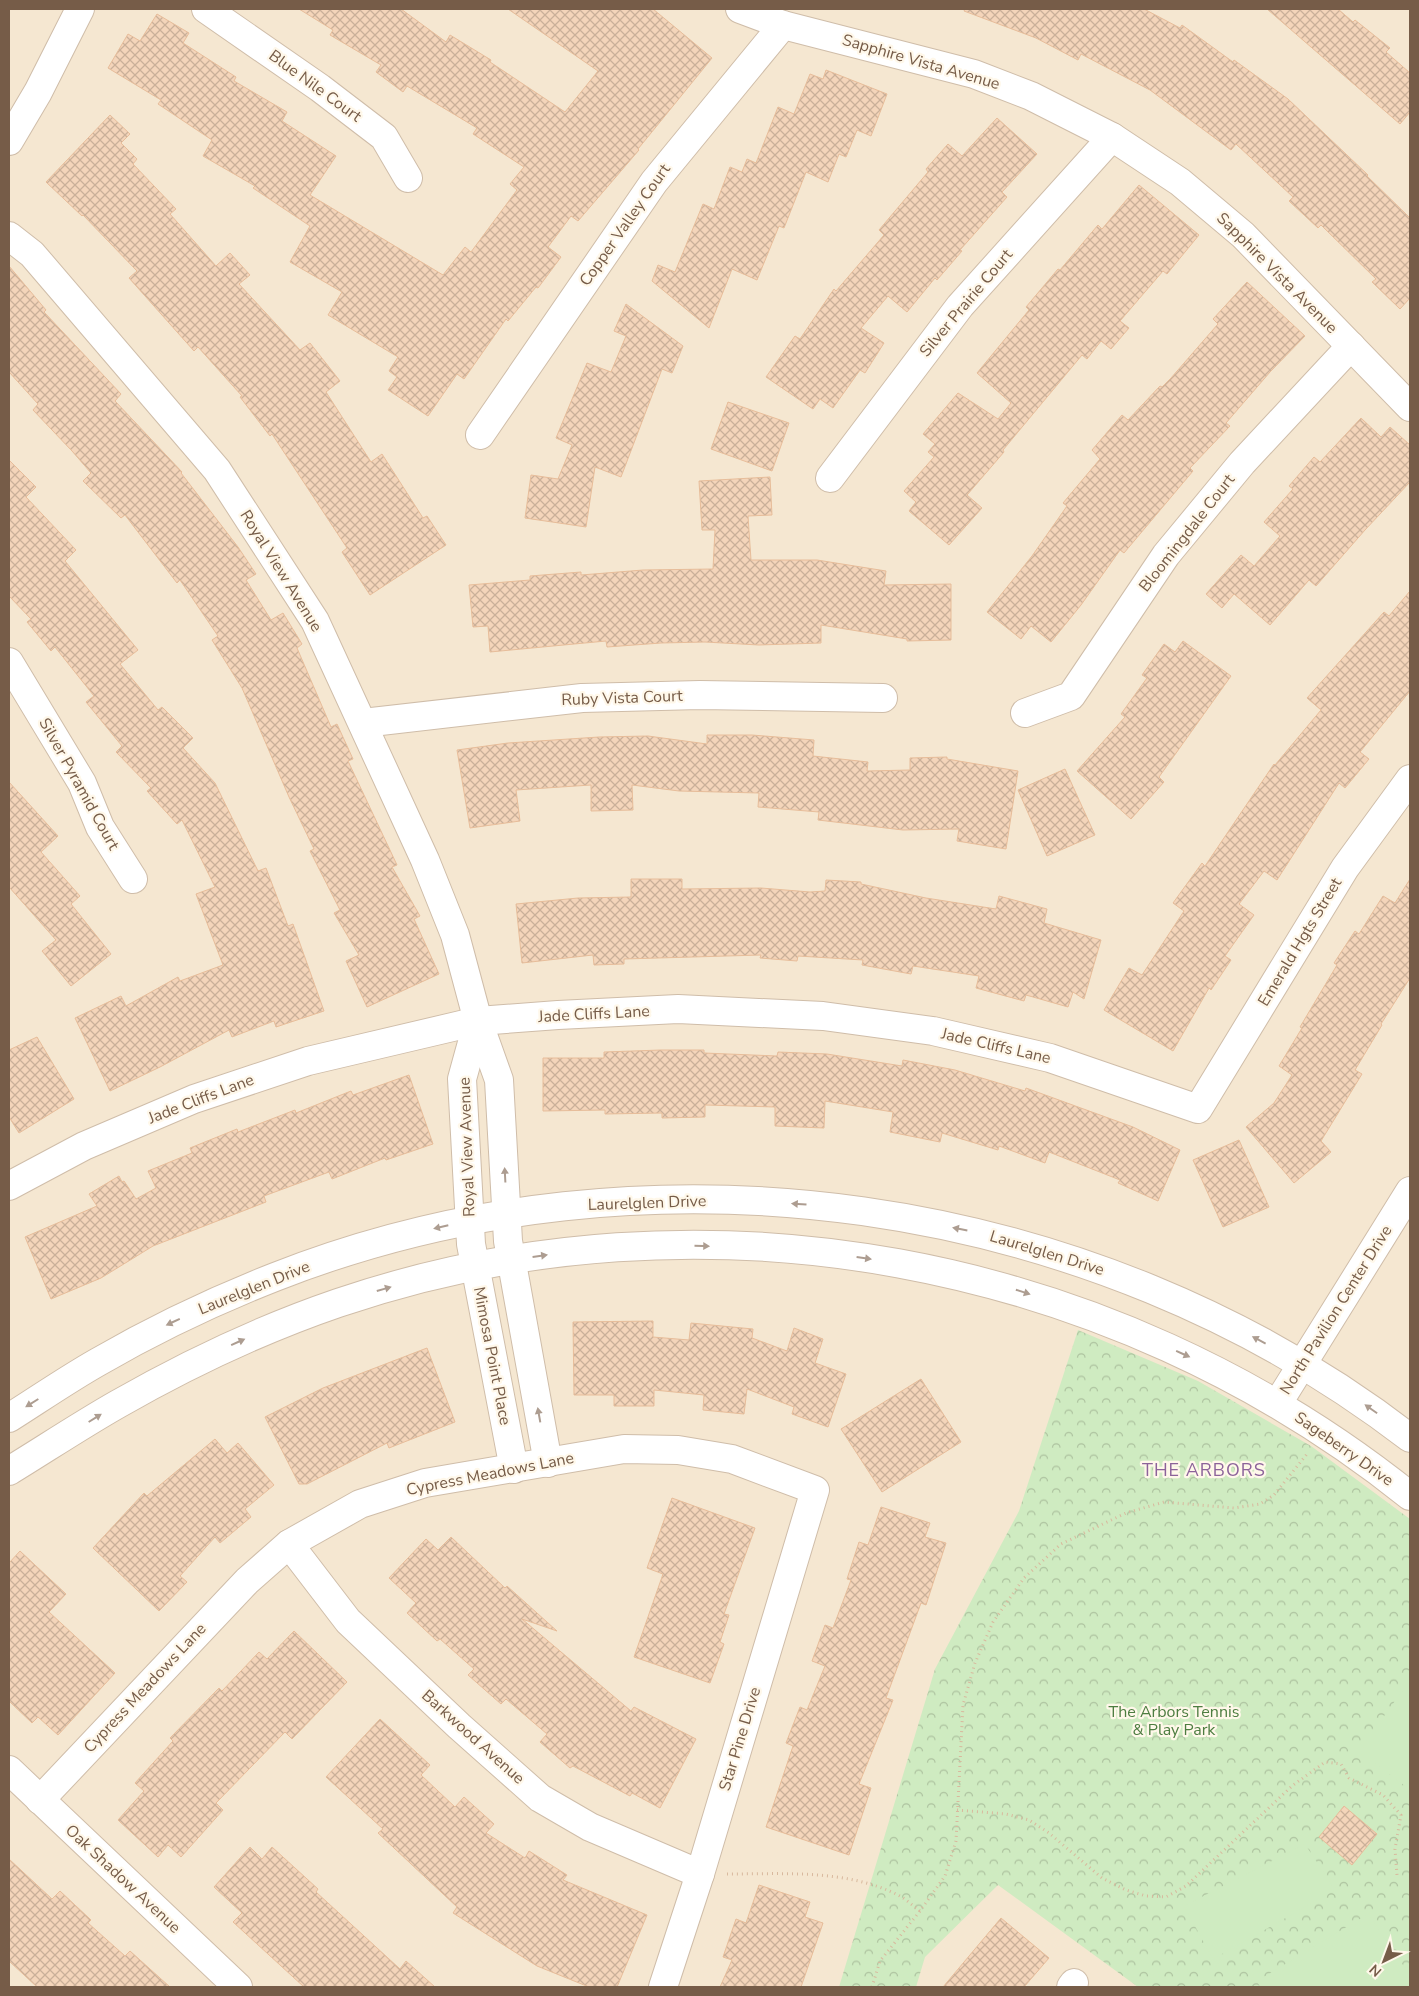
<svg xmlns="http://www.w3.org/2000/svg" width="1419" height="1996" font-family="'Nunito Sans',sans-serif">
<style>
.residential{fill:#f5e7d1}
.forest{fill:url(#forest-crowns)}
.pitch{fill:#cfebc1}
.building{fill:url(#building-cross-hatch);stroke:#e7bd9a}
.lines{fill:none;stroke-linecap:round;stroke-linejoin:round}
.minor-casing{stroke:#cfbda9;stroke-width:30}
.tertiary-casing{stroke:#cfbda9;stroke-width:30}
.path{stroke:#d8b89d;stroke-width:3;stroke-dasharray:1 4;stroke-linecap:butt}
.minor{stroke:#fff;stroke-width:28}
.tertiary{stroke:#fff;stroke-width:28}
.oneway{fill:#ad9d91}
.labels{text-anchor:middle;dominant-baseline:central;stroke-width:4.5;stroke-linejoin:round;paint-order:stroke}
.street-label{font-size:16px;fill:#765c48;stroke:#fff8ea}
.park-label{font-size:16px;fill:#4d7d40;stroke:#fff8ea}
.neighbourhood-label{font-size:18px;letter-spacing:1px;fill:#8c639a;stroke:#fff8ea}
</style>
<defs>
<pattern id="forest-crowns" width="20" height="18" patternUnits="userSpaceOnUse" patternTransform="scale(1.25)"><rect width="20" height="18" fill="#cfebc1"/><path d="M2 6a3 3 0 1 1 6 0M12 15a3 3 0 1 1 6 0" fill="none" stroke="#adc29f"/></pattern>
<pattern id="building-cross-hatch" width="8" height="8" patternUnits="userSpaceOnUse" patternTransform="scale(1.25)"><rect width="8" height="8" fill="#f4d5ba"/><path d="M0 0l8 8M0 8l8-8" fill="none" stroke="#cab099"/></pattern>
</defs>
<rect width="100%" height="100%" fill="#fdf5e3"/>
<rect class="residential" x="9" y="9" width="1401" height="1978"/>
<path class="forest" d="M 1078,1330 L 1198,1381 L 1311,1446 L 1410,1519 L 1410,1987 L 1138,1987 L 998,1885 L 925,1957 L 916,1987 L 839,1987 L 935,1669 L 1019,1511 Z"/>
<g class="pitch">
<path d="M 1410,1680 L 1410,1787 L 1409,1789 L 1359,1751 Z"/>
<path d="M 1305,1844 L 1335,1890 L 1213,1959 L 1184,1906 Z"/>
<path d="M 1368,1914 L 1405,1968 L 1410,1966 L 1410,1987 L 1260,1987 L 1257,1981 Z"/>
</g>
<g class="building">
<path d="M 299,9 L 401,9 L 446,42 L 450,35 L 491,60 L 490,62 L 565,112 L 598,71 L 508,9 L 653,9 L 712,58 L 638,149 L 639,150 L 578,221 L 571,216 L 548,247 L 561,257 L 538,288 L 536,287 L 508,321 L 506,319 L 464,379 L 457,374 L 428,416 L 388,390 L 397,377 L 389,371 L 398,357 L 328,315 L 342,292 L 290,262 L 310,226 L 253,188 L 255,186 L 203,156 L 212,140 L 158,104 L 161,100 L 108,68 L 128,34 L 140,41 L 157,14 L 189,33 L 183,43 L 236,77 L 234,81 L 287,112 L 282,121 L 336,156 L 310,195 L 443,275 L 465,247 L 471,252 L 517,190 L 510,184 L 524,167 L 473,134 L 477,128 L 407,86 L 403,92 L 376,72 L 381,65 L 330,35 L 333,30 Z"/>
<path d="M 965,9 L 1144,9 L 1180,28 L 1182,25 L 1233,62 L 1234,60 L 1288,99 L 1368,175 L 1367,176 L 1410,218 L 1410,298 L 1400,309 L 1372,282 L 1376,279 L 1321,225 L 1318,228 L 1289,201 L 1293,197 L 1236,144 L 1231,150 L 1150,90 L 1081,54 L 1078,60 L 1036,38 L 964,11 Z"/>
<path d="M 1267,9 L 1338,9 L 1353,22 L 1355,20 L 1390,48 L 1386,52 L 1410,73 L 1410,112 L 1400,124 Z"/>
<path d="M 826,70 L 887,94 L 871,136 L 857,130 L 846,157 L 839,154 L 828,182 L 806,172 L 784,228 L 779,226 L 757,280 L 732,269 L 709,328 L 652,281 L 658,265 L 675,272 L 703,204 L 714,209 L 730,167 L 742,172 L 747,159 L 756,163 L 778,107 L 794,114 L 810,74 L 823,79 Z"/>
<path d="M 110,115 L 130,134 L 121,143 L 137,159 L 133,164 L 176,209 L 170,214 L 216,266 L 230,253 L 250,275 L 239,284 L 300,350 L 310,343 L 340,381 L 326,392 L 371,462 L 382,454 L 423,518 L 427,516 L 446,545 L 370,595 L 342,552 L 347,548 L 272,434 L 270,436 L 240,397 L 242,396 L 198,347 L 194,351 L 129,278 L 137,271 L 83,215 L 82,216 L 46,182 Z"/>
<path d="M 997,118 L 1037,154 L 1002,192 L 1007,197 L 960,250 L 962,251 L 937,280 L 935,278 L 907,312 L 888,296 L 861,328 L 884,343 L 865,373 L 860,370 L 833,408 L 820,399 L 813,409 L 766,377 L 795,336 L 800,339 L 834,289 L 836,291 L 884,235 L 879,230 L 928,172 L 926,169 L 948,144 L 962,156 Z"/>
<path d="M 1139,185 L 1199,235 L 1167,274 L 1163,271 L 1120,321 L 1129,328 L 1111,349 L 1101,341 L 1087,359 L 1082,355 L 1003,450 L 1004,452 L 967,495 L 982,508 L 949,545 L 909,511 L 916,502 L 904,491 L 934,457 L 928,452 L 935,444 L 923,434 L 958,393 L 998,419 L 1011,403 L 977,373 L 1029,310 L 1026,307 L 1058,269 L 1060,270 L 1098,225 L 1102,229 Z"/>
<path d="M 9,266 L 46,310 L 44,312 L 121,394 L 115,401 L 182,472 L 181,473 L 238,547 L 256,574 L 246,580 L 271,620 L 283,613 L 302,644 L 297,648 L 331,727 L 337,724 L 353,759 L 348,761 L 397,865 L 392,867 L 420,916 L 414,919 L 439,974 L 367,1007 L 346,961 L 359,955 L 334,913 L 340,910 L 310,851 L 314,849 L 289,797 L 242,688 L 212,640 L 218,636 L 180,580 L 177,583 L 125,515 L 121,518 L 83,481 L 91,473 L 72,451 L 33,410 L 38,404 L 9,372 Z"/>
<path d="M 1247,282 L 1305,336 L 1270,372 L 1226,423 L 1230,426 L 1190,468 L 1193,471 L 1124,553 L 1120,550 L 1081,605 L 1051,642 L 1031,626 L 1021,639 L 987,612 L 1032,556 L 1067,506 L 1063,503 L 1100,459 L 1092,450 L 1122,415 L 1128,420 L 1160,386 L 1162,387 L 1171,378 L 1218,324 L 1213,319 Z"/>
<path d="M 626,304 L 683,346 L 672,373 L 662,369 L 621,477 L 595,467 L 586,527 L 525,518 L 531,475 L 558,479 L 572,445 L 556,438 L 587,363 L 611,372 L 626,336 L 614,331 Z"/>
<path d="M 728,402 L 789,423 L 772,471 L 711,449 Z"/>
<path d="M 1361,418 L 1381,437 L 1390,427 L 1410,445 L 1410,482 L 1365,530 L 1316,586 L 1309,580 L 1270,625 L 1234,594 L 1222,608 L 1206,594 L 1241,555 L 1254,566 L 1280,536 L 1264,522 L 1293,489 L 1289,486 L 1314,457 L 1320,462 Z"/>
<path d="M 9,460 L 36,487 L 26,497 L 76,550 L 65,561 L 138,650 L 120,664 L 158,710 L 162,707 L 193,738 L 183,748 L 215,783 L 258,871 L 266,868 L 288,926 L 293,924 L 324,1011 L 276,1027 L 274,1021 L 232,1037 L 229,1030 L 160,1067 L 110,1091 L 75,1018 L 121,996 L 126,1006 L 178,977 L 180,981 L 223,965 L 196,894 L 215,887 L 182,820 L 177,824 L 147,791 L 151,788 L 116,752 L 122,746 L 86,702 L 94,696 L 55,647 L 51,651 L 27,622 L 31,619 L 9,596 Z"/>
<path d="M 770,477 L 772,515 L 748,516 L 751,560 L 817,560 L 886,571 L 884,585 L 951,584 L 951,640 L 907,641 L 907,639 L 821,625 L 821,643 L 759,645 L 705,642 L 661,643 L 607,647 L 606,641 L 490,652 L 488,626 L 473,627 L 469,585 L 530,580 L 530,576 L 581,572 L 581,575 L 643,570 L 713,569 L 715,530 L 702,530 L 699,481 Z"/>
<path d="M 1410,591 L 1410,691 L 1360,752 L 1369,759 L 1345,788 L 1339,783 L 1277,880 L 1264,871 L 1239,904 L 1254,915 L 1225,956 L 1231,960 L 1211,990 L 1209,988 L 1173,1051 L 1104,1010 L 1129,968 L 1142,975 L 1184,911 L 1173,903 L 1202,863 L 1205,866 L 1274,764 L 1275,765 L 1321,710 L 1307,698 L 1384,612 L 1389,616 Z"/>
<path d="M 1183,641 L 1231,676 L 1159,777 L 1164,782 L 1131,819 L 1077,771 L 1125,717 L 1121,714 L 1147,678 L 1142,675 L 1164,644 L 1175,652 Z"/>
<path d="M 707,735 L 752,735 L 814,740 L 813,756 L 868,762 L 867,771 L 910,770 L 910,758 L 947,757 L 947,759 L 1018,771 L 1006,849 L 957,841 L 959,829 L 903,830 L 818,820 L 819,812 L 758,807 L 759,793 L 679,791 L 632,785 L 633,810 L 591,811 L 591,785 L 516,790 L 520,821 L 470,828 L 457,750 L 508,743 L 599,737 L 648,736 L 707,744 Z"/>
<path d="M 1065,769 L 1095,835 L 1047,856 L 1018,790 Z"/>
<path d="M 9,782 L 58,836 L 41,852 L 80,896 L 71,904 L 111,954 L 71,986 L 42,951 L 56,940 L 9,887 Z"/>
<path d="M 631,879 L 682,879 L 682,889 L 761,888 L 810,892 L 825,891 L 826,880 L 861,882 L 861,884 L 926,898 L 996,909 L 999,896 L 1047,909 L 1044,923 L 1101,940 L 1084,999 L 1073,992 L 1068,1007 L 1026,995 L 1024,1001 L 976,988 L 979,976 L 913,966 L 911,974 L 862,965 L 863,960 L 798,956 L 797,961 L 760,958 L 761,955 L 624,959 L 624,964 L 594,965 L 593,955 L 522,963 L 516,904 L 578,898 L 631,897 Z"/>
<path d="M 1410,879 L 1410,978 L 1381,1024 L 1382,1025 L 1355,1070 L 1362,1074 L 1321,1141 L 1331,1152 L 1294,1183 L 1246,1127 L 1274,1103 L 1292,1075 L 1279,1066 L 1302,1028 L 1300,1027 L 1337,965 L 1334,963 L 1355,931 L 1359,934 L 1383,896 L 1395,903 Z"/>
<path d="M 37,1037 L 74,1099 L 19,1133 L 9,1117 L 9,1050 Z"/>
<path d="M 661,1050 L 704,1050 L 704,1053 L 777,1056 L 778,1052 L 827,1054 L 902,1066 L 903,1060 L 955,1070 L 1025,1091 L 1026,1088 L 1133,1127 L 1180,1150 L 1158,1201 L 1118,1183 L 1120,1180 L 1049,1152 L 1045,1163 L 999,1146 L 998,1150 L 942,1133 L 940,1142 L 890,1132 L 893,1112 L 825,1101 L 824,1128 L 775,1126 L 775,1107 L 705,1105 L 705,1117 L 662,1118 L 662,1113 L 605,1114 L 605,1110 L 543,1111 L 543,1058 L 604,1058 L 604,1052 Z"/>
<path d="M 409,1075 L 433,1144 L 386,1160 L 385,1158 L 332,1179 L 329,1172 L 264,1196 L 266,1202 L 153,1246 L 101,1278 L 51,1299 L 25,1237 L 97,1206 L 89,1194 L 119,1176 L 122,1182 L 124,1181 L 136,1199 L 156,1188 L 148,1171 L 192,1153 L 190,1148 L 237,1129 L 238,1132 L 295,1110 L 296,1113 L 351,1091 L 353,1095 Z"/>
<path d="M 1239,1140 L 1269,1207 L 1223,1227 L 1193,1160 Z"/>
<path d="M 653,1321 L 653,1337 L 689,1340 L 691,1323 L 753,1329 L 752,1338 L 787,1351 L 794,1328 L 823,1339 L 815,1363 L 846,1374 L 828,1427 L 792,1414 L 794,1407 L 747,1389 L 744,1414 L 703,1410 L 704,1395 L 654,1390 L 654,1406 L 614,1406 L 614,1395 L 574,1395 L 573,1322 Z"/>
<path d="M 427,1348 L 455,1422 L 389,1448 L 387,1443 L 307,1484 L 299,1484 L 265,1417 L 323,1388 Z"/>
<path d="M 921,1379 L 961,1442 L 882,1492 L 841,1429 Z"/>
<path d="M 215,1439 L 227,1453 L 238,1443 L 274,1485 L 245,1509 L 251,1517 L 220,1543 L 215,1537 L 180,1576 L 187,1582 L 159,1611 L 93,1548 L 144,1493 L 147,1496 Z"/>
<path d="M 672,1498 L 755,1528 L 724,1614 L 729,1615 L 720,1642 L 724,1644 L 710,1683 L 634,1657 L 663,1574 L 647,1568 Z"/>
<path d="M 881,1507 L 930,1523 L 925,1537 L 946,1543 L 926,1605 L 921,1603 L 886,1698 L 893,1700 L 859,1784 L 871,1788 L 849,1855 L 766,1827 L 793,1746 L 786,1743 L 800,1707 L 807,1710 L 825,1666 L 812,1661 L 825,1625 L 833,1628 L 851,1580 L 847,1579 L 859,1542 L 868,1545 Z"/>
<path d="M 451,1537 L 505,1588 L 507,1586 L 557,1631 L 522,1619 L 631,1711 L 634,1707 L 696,1739 L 660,1808 L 632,1793 L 630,1796 L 573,1766 L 570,1768 L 540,1742 L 547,1734 L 506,1699 L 501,1704 L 468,1675 L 474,1669 L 440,1639 L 437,1641 L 407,1613 L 416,1603 L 389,1578 L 426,1539 L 438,1550 Z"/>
<path d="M 20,1551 L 66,1594 L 49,1612 L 115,1673 L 58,1735 L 38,1717 L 32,1723 L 9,1701 L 9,1563 Z"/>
<path d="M 294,1631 L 347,1682 L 292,1739 L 285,1732 L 216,1803 L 223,1810 L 181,1857 L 168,1845 L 158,1857 L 118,1820 L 144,1791 L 135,1783 L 173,1741 L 170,1738 L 219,1688 L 222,1691 L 259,1652 L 267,1659 Z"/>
<path d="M 380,1719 L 430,1765 L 421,1775 L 455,1807 L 464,1797 L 494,1824 L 486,1833 L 525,1858 L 529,1851 L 567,1875 L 563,1880 L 647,1915 L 617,1987 L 589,1987 L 537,1966 L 453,1913 L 457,1907 L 378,1833 L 383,1829 L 326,1777 Z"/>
<path d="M 1344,1806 L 1377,1834 L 1352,1865 L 1319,1837 Z"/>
<path d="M 250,1847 L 262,1859 L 272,1847 L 318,1889 L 316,1892 L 400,1969 L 406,1961 L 435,1987 L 304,1987 L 233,1922 L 242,1913 L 214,1887 Z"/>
<path d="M 9,1859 L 52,1899 L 60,1891 L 91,1920 L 88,1923 L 125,1956 L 130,1951 L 170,1987 L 37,1987 L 9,1961 Z"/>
<path d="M 759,1885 L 810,1902 L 805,1917 L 823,1923 L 801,1987 L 720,1987 L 732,1960 L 723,1957 L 736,1919 L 746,1923 Z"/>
<path d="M 1001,1918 L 1049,1958 L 1024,1987 L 943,1987 Z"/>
</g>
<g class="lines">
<defs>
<g id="minor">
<path d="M 206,9 L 320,88 L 384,137 L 408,178"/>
<path d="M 740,9 L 783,25 L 974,74 L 1031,96 L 1112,137 L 1180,182 L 1243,235 L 1410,407"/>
<path d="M 9,141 L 38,92 L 80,9"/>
<path d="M 9,236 L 32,254 L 217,470 L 315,621 L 425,860 L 455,935 L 478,1021 L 499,1080 L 508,1241 L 548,1463"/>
<path d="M 480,435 L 654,182 L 783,25"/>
<path d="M 830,478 L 960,306 L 1112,137"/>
<path d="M 9,662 L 82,783 L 100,827 L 133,879"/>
<path d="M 1025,713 L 1071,696 L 1166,555 L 1242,463 L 1351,346"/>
<path d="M 363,723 L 582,698 L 700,695 L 883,698"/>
<path d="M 478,1021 L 462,1079 L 471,1244 L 514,1469"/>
<path d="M 9,1186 L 84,1146 L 194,1099 L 308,1061 L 478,1021 L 558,1015 L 678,1009 L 823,1016 L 933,1031 L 1050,1058 L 1198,1109 L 1345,868 L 1410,779"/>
<path d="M 289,1544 L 348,1621 L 459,1726 L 540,1798 L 590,1827 L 700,1874"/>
<path d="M 9,1770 L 238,1987"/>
<path d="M 40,1800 L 247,1581 L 289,1544 L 360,1504 L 425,1483 L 624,1449 L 678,1450 L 732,1459 L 815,1490 L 700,1874 L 663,1987"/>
<path d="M 1071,1987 L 1074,1983"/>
</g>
<g id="tertiary">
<path d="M 1278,1403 L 1410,1191"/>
<path d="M 9,1418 C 39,1399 68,1379 98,1362 C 155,1329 214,1301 275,1277 C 646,1131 1094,1194 1410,1438"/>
<path d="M 9,1471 C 45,1449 81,1425 118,1404 C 188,1364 262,1329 338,1303 C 702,1179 1112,1257 1410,1496"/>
</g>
</defs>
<use href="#minor" class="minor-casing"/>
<use href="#tertiary" class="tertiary-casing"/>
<g class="path">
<path d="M 957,1810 L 1006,1814 L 1029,1820 L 1049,1833 L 1102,1878 L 1126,1890 L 1146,1896 L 1166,1897 L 1186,1886 L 1292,1786 L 1325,1762 L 1341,1764 L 1349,1778 L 1383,1795 L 1401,1815 L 1395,1849 L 1397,1875"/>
<path d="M 727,1874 C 784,1874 846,1869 898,1895 C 906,1899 913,1906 920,1911"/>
<path d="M 872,1987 L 880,1961 L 920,1911 L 945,1876 L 956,1841 L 963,1705 L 975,1663 L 993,1622 L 1024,1578 L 1061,1544 L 1126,1513 L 1164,1502 L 1234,1508 L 1260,1504 L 1274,1495 L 1307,1454"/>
</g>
<use href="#minor" class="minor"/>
<use href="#tertiary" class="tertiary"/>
</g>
<defs><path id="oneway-solid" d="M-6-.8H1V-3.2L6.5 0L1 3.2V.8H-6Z" transform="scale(1.25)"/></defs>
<g class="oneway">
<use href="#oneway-solid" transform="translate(505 1175) rotate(-93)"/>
<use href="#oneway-solid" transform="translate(799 1204) rotate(-176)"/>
<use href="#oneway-solid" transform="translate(441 1227) rotate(167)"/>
<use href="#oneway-solid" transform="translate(960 1229) rotate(-169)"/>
<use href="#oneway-solid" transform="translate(702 1246) rotate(1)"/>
<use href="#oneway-solid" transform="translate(540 1256) rotate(-8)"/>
<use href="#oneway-solid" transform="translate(864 1258) rotate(8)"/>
<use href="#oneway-solid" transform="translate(384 1289) rotate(-16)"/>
<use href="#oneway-solid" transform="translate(1023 1292) rotate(18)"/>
<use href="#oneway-solid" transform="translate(173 1322) rotate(155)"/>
<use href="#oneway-solid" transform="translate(1259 1340) rotate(-152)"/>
<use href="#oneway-solid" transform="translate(238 1342) rotate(-24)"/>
<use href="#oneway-solid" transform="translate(1183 1354) rotate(24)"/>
<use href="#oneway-solid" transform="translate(32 1403) rotate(148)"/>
<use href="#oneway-solid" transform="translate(1371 1409) rotate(-145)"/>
<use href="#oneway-solid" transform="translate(539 1415) rotate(-100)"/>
<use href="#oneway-solid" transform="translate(95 1418) rotate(-32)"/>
</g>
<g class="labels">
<g class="street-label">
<text transform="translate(921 62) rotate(16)">Sapphire Vista Avenue</text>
<text transform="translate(315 86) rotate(36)">Blue Nile Court</text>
<text transform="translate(625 225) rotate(-55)">Copper Valley Court</text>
<text transform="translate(1277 273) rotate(45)">Sapphire Vista Avenue</text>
<text transform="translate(966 303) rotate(-50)">Silver Prairie Court</text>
<text transform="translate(1187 533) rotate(-52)">Bloomingdale Court</text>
<text transform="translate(281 571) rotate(58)">Royal View Avenue</text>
<text transform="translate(622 698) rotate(-2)">Ruby Vista Court</text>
<text transform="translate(79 784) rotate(61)">Silver Pyramid Court</text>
<text transform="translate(1300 942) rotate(-59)">Emerald Hgts Street</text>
<text transform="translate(594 1014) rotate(-3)">Jade Cliffs Lane</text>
<text transform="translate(996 1046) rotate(13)">Jade Cliffs Lane</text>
<text transform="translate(201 1099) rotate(-21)">Jade Cliffs Lane</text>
<text transform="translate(467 1147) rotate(-92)">Royal View Avenue</text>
<text transform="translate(647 1203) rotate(-2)">Laurelglen Drive</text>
<text transform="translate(1047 1253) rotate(17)">Laurelglen Drive</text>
<text transform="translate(254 1288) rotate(-22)">Laurelglen Drive</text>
<text transform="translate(1336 1310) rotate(-58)">North Pavilion Center Drive</text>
<text transform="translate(492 1356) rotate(79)">Mimosa Point Place</text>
<text transform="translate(1344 1449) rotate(35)">Sageberry Drive</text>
<text transform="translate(490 1474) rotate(-11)">Cypress Meadows Lane</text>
<text transform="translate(145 1688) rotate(-47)">Cypress Meadows Lane</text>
<text transform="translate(473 1737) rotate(42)">Barkwood Avenue</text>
<text transform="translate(740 1739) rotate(-73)">Star Pine Drive</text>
<text transform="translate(123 1879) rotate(43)">Oak Shadow Avenue</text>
</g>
<g class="park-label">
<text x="1174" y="1712">The Arbors Tennis<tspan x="1174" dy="18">&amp; Play Park</tspan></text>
</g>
<g class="neighbourhood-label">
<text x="1204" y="1470">THE ARBORS</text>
</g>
</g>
<rect width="1419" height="1996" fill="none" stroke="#765c48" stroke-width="20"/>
<g transform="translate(1384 1961) rotate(222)" stroke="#fff8ea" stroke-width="4" paint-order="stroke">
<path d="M0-4L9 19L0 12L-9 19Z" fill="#765c48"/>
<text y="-8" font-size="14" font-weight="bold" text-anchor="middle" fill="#765c48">N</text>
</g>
</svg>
